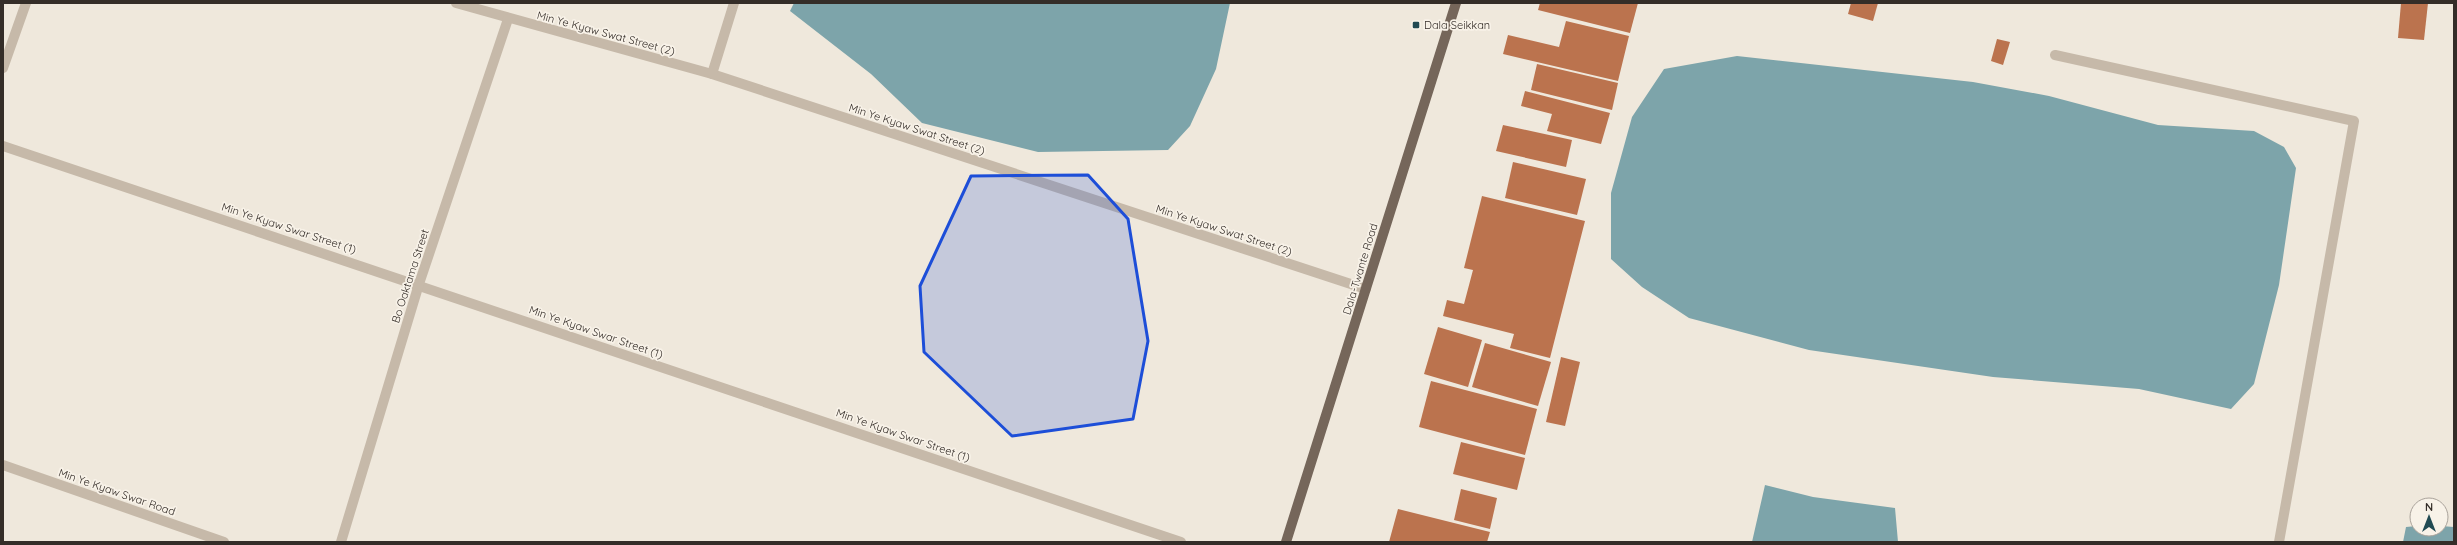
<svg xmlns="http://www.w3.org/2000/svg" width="2457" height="545" font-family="Quicksand,sans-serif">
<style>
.water{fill:#7da4aa}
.building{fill:#bb734e}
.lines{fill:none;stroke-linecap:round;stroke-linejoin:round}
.minor{stroke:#c6b9a9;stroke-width:10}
.major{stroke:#75665a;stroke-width:10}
.marked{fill:#1d4ed8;fill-opacity:0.2;stroke:#1d4ed8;stroke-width:3;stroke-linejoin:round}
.poi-dot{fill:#214a52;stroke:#f8f2e8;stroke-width:1.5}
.labels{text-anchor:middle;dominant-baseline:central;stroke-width:3.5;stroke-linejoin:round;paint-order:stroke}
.poi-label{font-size:11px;fill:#342d28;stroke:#f8f2e8;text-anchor:start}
.street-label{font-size:11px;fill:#342d28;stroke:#f8f2e8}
</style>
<rect width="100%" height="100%" fill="#efe8dc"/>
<g class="water">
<path d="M 794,3 L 1230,3 L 1216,69 L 1190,126 L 1168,150 L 1038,152 L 922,123 L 871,74 L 790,11 Z"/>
<path d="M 1737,56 L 1973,82 L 2049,96 L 2158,125 L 2254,131 L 2284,147 L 2296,168 L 2279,285 L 2254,384 L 2231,409 L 2139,389 L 1993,377 L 1809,350 L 1689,318 L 1642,287 L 1611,259 L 1611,193 L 1632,117 L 1664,69 Z"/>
<path d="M 1765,485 L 1813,497 L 1895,508 L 1898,542 L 1752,542 Z"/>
<path d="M 2417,526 L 2417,529 L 2441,529 L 2441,526 L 2454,527 L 2454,542 L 2403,542 L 2406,527 Z"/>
</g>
<g class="building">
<path d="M 1540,3 L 1638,3 L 1630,33 L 1538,10 Z"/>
<path d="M 1851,3 L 1878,3 L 1873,21 L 1848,14 Z"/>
<path d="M 2401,3 L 2428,3 L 2424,40 L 2398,38 Z"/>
<path d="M 1566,21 L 1629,36 L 1618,81 L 1503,54 L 1508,35 L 1559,47 Z"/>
<path d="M 1997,39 L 2010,42 L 2003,65 L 1991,61 Z"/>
<path d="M 1537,64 L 1618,83 L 1612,110 L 1531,90 Z"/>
<path d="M 1525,91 L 1610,113 L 1601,144 L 1547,131 L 1552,114 L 1521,106 Z"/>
<path d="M 1503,125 L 1572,140 L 1566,167 L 1496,151 Z"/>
<path d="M 1513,162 L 1586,179 L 1577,215 L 1505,198 Z"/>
<path d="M 1482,196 L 1585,221 L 1550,358 L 1510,348 L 1514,334 L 1443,316 L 1447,300 L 1464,304 L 1473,270 L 1464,268 Z"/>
<path d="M 1438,327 L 1482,340 L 1468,387 L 1424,374 Z"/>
<path d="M 1485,343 L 1551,362 L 1538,406 L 1472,387 Z"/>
<path d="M 1561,357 L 1580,362 L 1565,426 L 1546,422 Z"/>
<path d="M 1431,381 L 1537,409 L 1525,455 L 1419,427 Z"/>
<path d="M 1461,442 L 1525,458 L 1517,490 L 1453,474 Z"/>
<path d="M 1461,489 L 1497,498 L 1490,529 L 1454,520 Z"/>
<path d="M 1398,509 L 1490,532 L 1487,542 L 1389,542 Z"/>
</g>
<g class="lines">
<g class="minor">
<path d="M 456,3 L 712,74 L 1366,289"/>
<path d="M 2055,55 L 2354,121 L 2279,542"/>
<path d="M 3,68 L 26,3"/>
<path d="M 712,74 L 734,3"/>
<path d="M 3,146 L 1181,542"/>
<path d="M 3,465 L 224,542"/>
<path d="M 341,542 L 419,284 L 508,19"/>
</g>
<path class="major" d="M 1286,542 L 1456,3"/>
</g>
<path class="marked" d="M 1088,175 L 1128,219 L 1148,341 L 1133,419 L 1012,436 L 924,352 L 920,286 L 971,176 Z"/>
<rect class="poi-dot" x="1412" y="21" width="8" height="8" rx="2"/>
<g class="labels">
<g class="poi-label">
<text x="1424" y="25">Dala Seikkan</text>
</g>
<g class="street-label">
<text transform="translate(606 33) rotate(15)">Min Ye Kyaw Swat Street (2)</text>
<text transform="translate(917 129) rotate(18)">Min Ye Kyaw Swat Street (2)</text>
<text transform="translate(289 228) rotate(18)">Min Ye Kyaw Swar Street (1)</text>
<text transform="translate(1224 230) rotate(18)">Min Ye Kyaw Swat Street (2)</text>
<text transform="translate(1360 269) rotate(-73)">Dala-Twante Road</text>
<text transform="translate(410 276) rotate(-72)">Bo Oaktama Street</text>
<text transform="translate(596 332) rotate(19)">Min Ye Kyaw Swar Street (1)</text>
<text transform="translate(903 435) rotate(19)">Min Ye Kyaw Swar Street (1)</text>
<text transform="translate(117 492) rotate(19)">Min Ye Kyaw Swar Road</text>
</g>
</g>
<rect width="2457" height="545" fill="none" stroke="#342d28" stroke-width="8"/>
<g transform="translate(2429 517)"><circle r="19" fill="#f8f2e8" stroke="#aaa39b"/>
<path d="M0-3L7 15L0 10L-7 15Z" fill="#214a52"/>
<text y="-6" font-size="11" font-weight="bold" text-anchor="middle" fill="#342d28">N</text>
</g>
</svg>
